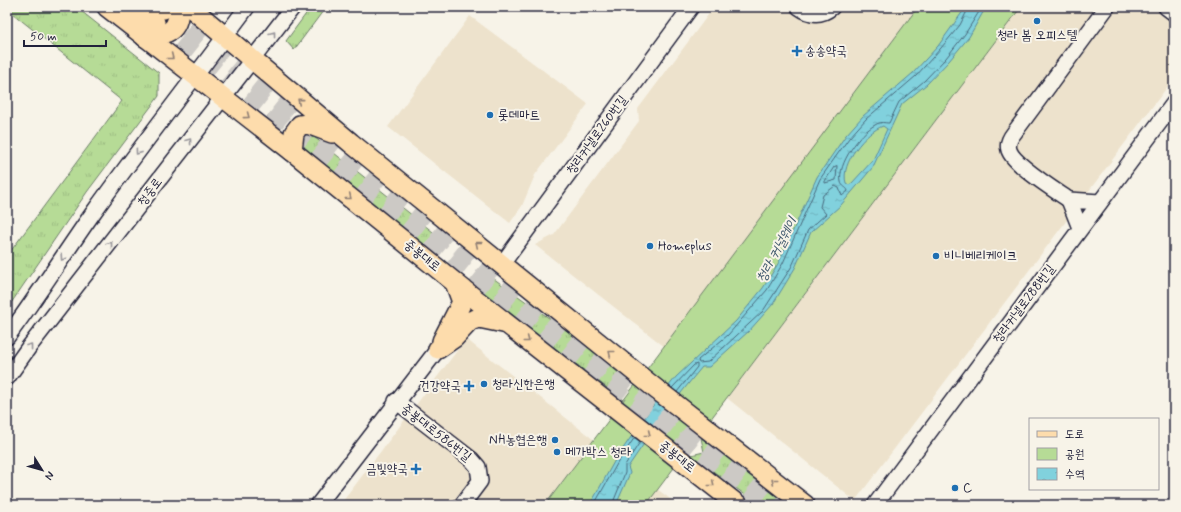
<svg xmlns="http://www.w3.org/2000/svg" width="1181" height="512" font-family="Mynerve,'Poor Story',sans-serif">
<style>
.built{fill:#ede2cc}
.grass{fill:url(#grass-tufts);stroke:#6c7e68}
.park{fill:#b6db96;stroke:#6c7e68}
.water{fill:url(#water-ripples);stroke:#5b8b9c;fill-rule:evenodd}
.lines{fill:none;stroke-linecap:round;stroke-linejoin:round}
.shore{stroke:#48687c;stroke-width:1}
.major-tunnel{stroke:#ccc9c5;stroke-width:19;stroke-dasharray:19 10;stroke-linecap:butt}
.minor-casing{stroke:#22223b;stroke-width:18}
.major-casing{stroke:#22223b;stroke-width:22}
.minor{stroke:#f7f3e8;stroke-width:15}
.major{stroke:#fddcac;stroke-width:19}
.oneway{stroke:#97959a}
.oneway2{stroke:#907f74}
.poi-dot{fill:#1f6fb2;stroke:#f7f3e8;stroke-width:1.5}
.labels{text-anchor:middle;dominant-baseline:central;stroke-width:4;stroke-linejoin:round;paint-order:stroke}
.poi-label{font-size:13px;fill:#22223b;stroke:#f7f3e8;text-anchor:start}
.street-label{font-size:13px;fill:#22223b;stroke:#f7f3e8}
.water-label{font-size:14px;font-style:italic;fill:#3e576c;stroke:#f7f3e8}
</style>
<defs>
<pattern id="grass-tufts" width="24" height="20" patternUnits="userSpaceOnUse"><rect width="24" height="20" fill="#b6db96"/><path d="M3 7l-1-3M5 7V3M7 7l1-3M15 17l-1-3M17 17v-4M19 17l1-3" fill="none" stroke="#9cbc82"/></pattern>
<pattern id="water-ripples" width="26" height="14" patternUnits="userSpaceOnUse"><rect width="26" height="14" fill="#81d1dd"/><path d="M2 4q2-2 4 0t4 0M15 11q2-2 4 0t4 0" fill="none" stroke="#6fb3bf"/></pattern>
</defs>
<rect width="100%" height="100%" fill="#f7f3e8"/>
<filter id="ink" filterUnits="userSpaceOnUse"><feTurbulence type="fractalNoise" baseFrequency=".025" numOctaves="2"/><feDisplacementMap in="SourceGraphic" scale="8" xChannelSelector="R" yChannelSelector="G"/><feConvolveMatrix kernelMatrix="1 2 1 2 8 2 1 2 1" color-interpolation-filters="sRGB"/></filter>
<g filter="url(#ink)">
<g class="built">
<path d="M 714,7 L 918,7 L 665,347 L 535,245 L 554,235 L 639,121 L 638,109 Z"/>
<path d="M 1021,7 L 1174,7 L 1174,78 L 855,501 L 727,398 Z"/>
<path d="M 470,16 L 588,104 L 535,175 L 522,206 L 510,223 L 388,127 Z"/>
<path d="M 466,339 L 594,440 L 545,505 L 340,505 Z"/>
<path d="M 657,489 L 678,505 L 646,505 Z"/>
</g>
<g class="grass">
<path d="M 7,7 L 76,7 L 159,73 L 159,96 L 87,192 L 7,309 L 7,256 L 122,101 L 7,9 Z"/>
<path d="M 311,7 L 326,7 L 294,50 L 286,41 Z"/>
<path d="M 314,137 L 443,240 L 433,253 L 304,149 L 305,139 Z"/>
<path d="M 483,271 L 577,338 L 632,384 L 626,384 L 620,391 L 623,400 L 472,285 Z"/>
<path d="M 701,438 L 792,505 L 759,505 L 691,455 L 704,452 Z"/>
</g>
<path class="park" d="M 918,7 L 1021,7 L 646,505 L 545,505 Z"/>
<path class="water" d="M 966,7 L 986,7 L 969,37 L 949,61 L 927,84 L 902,104 L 873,167 L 841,205 L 811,232 L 795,268 L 773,304 L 749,331 L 709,367 L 702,367 C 675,399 652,432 628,467 L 630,473 L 616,505 L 590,505 L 615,460 L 652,407 L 676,377 L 736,321 L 763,288 L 779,262 L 817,177 L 846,135 L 863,116 L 913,73 L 938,46 ZM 883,126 L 887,129 L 873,160 L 852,183 L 849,185 L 846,183 C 840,163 866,132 883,126 Z"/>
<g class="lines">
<g class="shore">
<path d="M 969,7 L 960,25 L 941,48 L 916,76 L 866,119 L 849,138 L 820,179 L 783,263 L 767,290 L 728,335 L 698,360 L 699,363 L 708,362 L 763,311 L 792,266 L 808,230 L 826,214 L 820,207 L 823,195 L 835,186 L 839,188 L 842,196 L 848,191 C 847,187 842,187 841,182 C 837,164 860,133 875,125 C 881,121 884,123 889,123 L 899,102 L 924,81 L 946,58 L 965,34 L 982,7"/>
<path d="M 837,166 L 836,180 L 825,183 L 825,181 L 834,167 Z"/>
<path d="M 672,388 L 694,365 L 697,364 L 697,367 L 677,392"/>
<path d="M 594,505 L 618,462 L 635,437"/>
<path d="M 612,505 L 625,473 L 625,465 L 640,442"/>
</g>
<g class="major-tunnel">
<path d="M 165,10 L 782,505"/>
<path d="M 156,23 L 759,505"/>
</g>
<defs>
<g id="minor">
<path d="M 799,7 C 810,15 821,16 832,7"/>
<path d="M 1166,7 L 1174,13"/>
<path d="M 1069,200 C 1056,191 1013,164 1009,150 C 1007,144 1010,138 1014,133 L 1107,7"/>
<path d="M 1080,228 L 1069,200 L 1100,202"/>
<path d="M 502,264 L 691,7"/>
<path d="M 7,337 C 37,297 64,254 93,213 C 143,143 196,76 247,7"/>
<path d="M 7,378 L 29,347 L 293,7"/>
<path d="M 396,401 L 471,459 L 478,467 L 480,481 L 462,505"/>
<path d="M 318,505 L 438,349"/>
<path d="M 875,505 L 1174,103"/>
</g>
<g id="major">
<path d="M 107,7 L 292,151 L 474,298 L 738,505"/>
<path d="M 136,7 L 155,22"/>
<path d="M 161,7 L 164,9"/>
<path d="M 190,7 L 351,143 L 656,389 L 805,505"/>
<path d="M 145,37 C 167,35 179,32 179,7"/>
<path d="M 292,151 L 294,133 L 300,125 L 308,124 L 332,133"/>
<path d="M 442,341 L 462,302 L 455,283"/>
<path d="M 438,349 L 454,338 L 470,321 L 479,318 L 503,323"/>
</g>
</defs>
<use href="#minor" class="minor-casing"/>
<use href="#major" class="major-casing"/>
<use href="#minor" class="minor"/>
<use href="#major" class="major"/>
</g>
<defs><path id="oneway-chevron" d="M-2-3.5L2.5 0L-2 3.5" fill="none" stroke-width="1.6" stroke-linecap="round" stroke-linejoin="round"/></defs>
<g class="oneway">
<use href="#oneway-chevron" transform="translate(273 34) rotate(-52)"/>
<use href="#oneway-chevron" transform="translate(189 141) rotate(-53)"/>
<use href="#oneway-chevron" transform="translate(138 152) rotate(126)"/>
<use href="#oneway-chevron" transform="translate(110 244) rotate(-52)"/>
<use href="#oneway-chevron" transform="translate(63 258) rotate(124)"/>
<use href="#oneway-chevron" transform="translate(30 346) rotate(-53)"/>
</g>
<g class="oneway2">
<use href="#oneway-chevron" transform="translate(171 57) rotate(38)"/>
<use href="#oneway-chevron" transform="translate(300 101) rotate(-140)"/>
<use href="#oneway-chevron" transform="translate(247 116) rotate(37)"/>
<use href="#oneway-chevron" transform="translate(349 197) rotate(39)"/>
<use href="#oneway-chevron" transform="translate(478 244) rotate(-141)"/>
<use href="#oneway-chevron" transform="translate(527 340) rotate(38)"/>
<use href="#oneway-chevron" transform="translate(611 353) rotate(-141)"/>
<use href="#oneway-chevron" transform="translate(648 434) rotate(38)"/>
<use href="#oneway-chevron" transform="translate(774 481) rotate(-142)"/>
<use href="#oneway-chevron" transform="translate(712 484) rotate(39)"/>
</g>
</g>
<g class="poi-dot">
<circle cx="1037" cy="21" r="4"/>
<path d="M795 45h4v4h4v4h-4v4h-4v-4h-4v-4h4z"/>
<circle cx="490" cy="115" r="4"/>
<circle cx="650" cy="246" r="4"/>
<circle cx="936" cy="256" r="4"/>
<circle cx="484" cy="384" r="4"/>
<path d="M467 380h4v4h4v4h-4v4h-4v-4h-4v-4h4z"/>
<circle cx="555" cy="440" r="4"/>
<circle cx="557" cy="452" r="4"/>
<path d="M414 463h4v4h4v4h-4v4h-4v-4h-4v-4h4z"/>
<circle cx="955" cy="488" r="4"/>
</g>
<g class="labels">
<g class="poi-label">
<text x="1037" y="35" text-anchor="middle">청라 봄 오피스텔</text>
<text x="805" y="51">송송약국</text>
<text x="498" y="115">롯데마트</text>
<text x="658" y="246">Homeplus</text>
<text x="944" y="256">비니베리케이크</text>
<text x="492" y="384">청라신한은행</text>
<text x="461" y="386" text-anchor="end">건강약국</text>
<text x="547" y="440" text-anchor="end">NH농협은행</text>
<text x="565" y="452">메가박스 청라</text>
<text x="408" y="469" text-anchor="end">금빛약국</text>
<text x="963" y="488">C</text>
</g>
<g class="street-label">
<text transform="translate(597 135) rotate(-54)">청라커낼로260번길</text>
<text transform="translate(150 192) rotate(-53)">청중로</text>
<text transform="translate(422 256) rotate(39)">중봉대로</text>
<text transform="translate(1024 304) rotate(-53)">청라커낼로288번길</text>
<text transform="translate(436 433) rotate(38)">중봉대로586번길</text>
<text transform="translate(677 457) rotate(38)">중봉대로</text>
</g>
<g class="water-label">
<text transform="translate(777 250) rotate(-62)">청라 커널웨이</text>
</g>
</g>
<rect width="1181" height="512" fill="none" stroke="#f7f3e8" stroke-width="24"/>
<rect x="12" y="12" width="1157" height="488" fill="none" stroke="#22223b" stroke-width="1.5" filter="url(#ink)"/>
<rect x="1029" y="418" width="130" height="72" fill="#f7f3e8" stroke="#a29fa3"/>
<rect x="1037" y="431" width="20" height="6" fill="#fddcac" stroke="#a29fa3"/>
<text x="1065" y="438" font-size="12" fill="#22223b">도로</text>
<rect x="1037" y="448" width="20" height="12" fill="#b6db96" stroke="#a29fa3"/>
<text x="1065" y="458" font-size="12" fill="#22223b">공원</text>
<rect x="1037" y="468" width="20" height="12" fill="url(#water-ripples)" stroke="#a29fa3"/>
<text x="1065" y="478" font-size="12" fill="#22223b">수역</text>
<g transform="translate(42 470) rotate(127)" stroke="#f7f3e8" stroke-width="3" paint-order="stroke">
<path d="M0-3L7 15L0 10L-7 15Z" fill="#22223b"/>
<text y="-6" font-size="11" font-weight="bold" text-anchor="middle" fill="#22223b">N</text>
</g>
<path d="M24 40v6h82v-6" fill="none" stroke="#22223b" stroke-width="2"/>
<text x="30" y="40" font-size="12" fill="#22223b" stroke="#f7f3e8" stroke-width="3" paint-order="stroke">50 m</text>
</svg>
